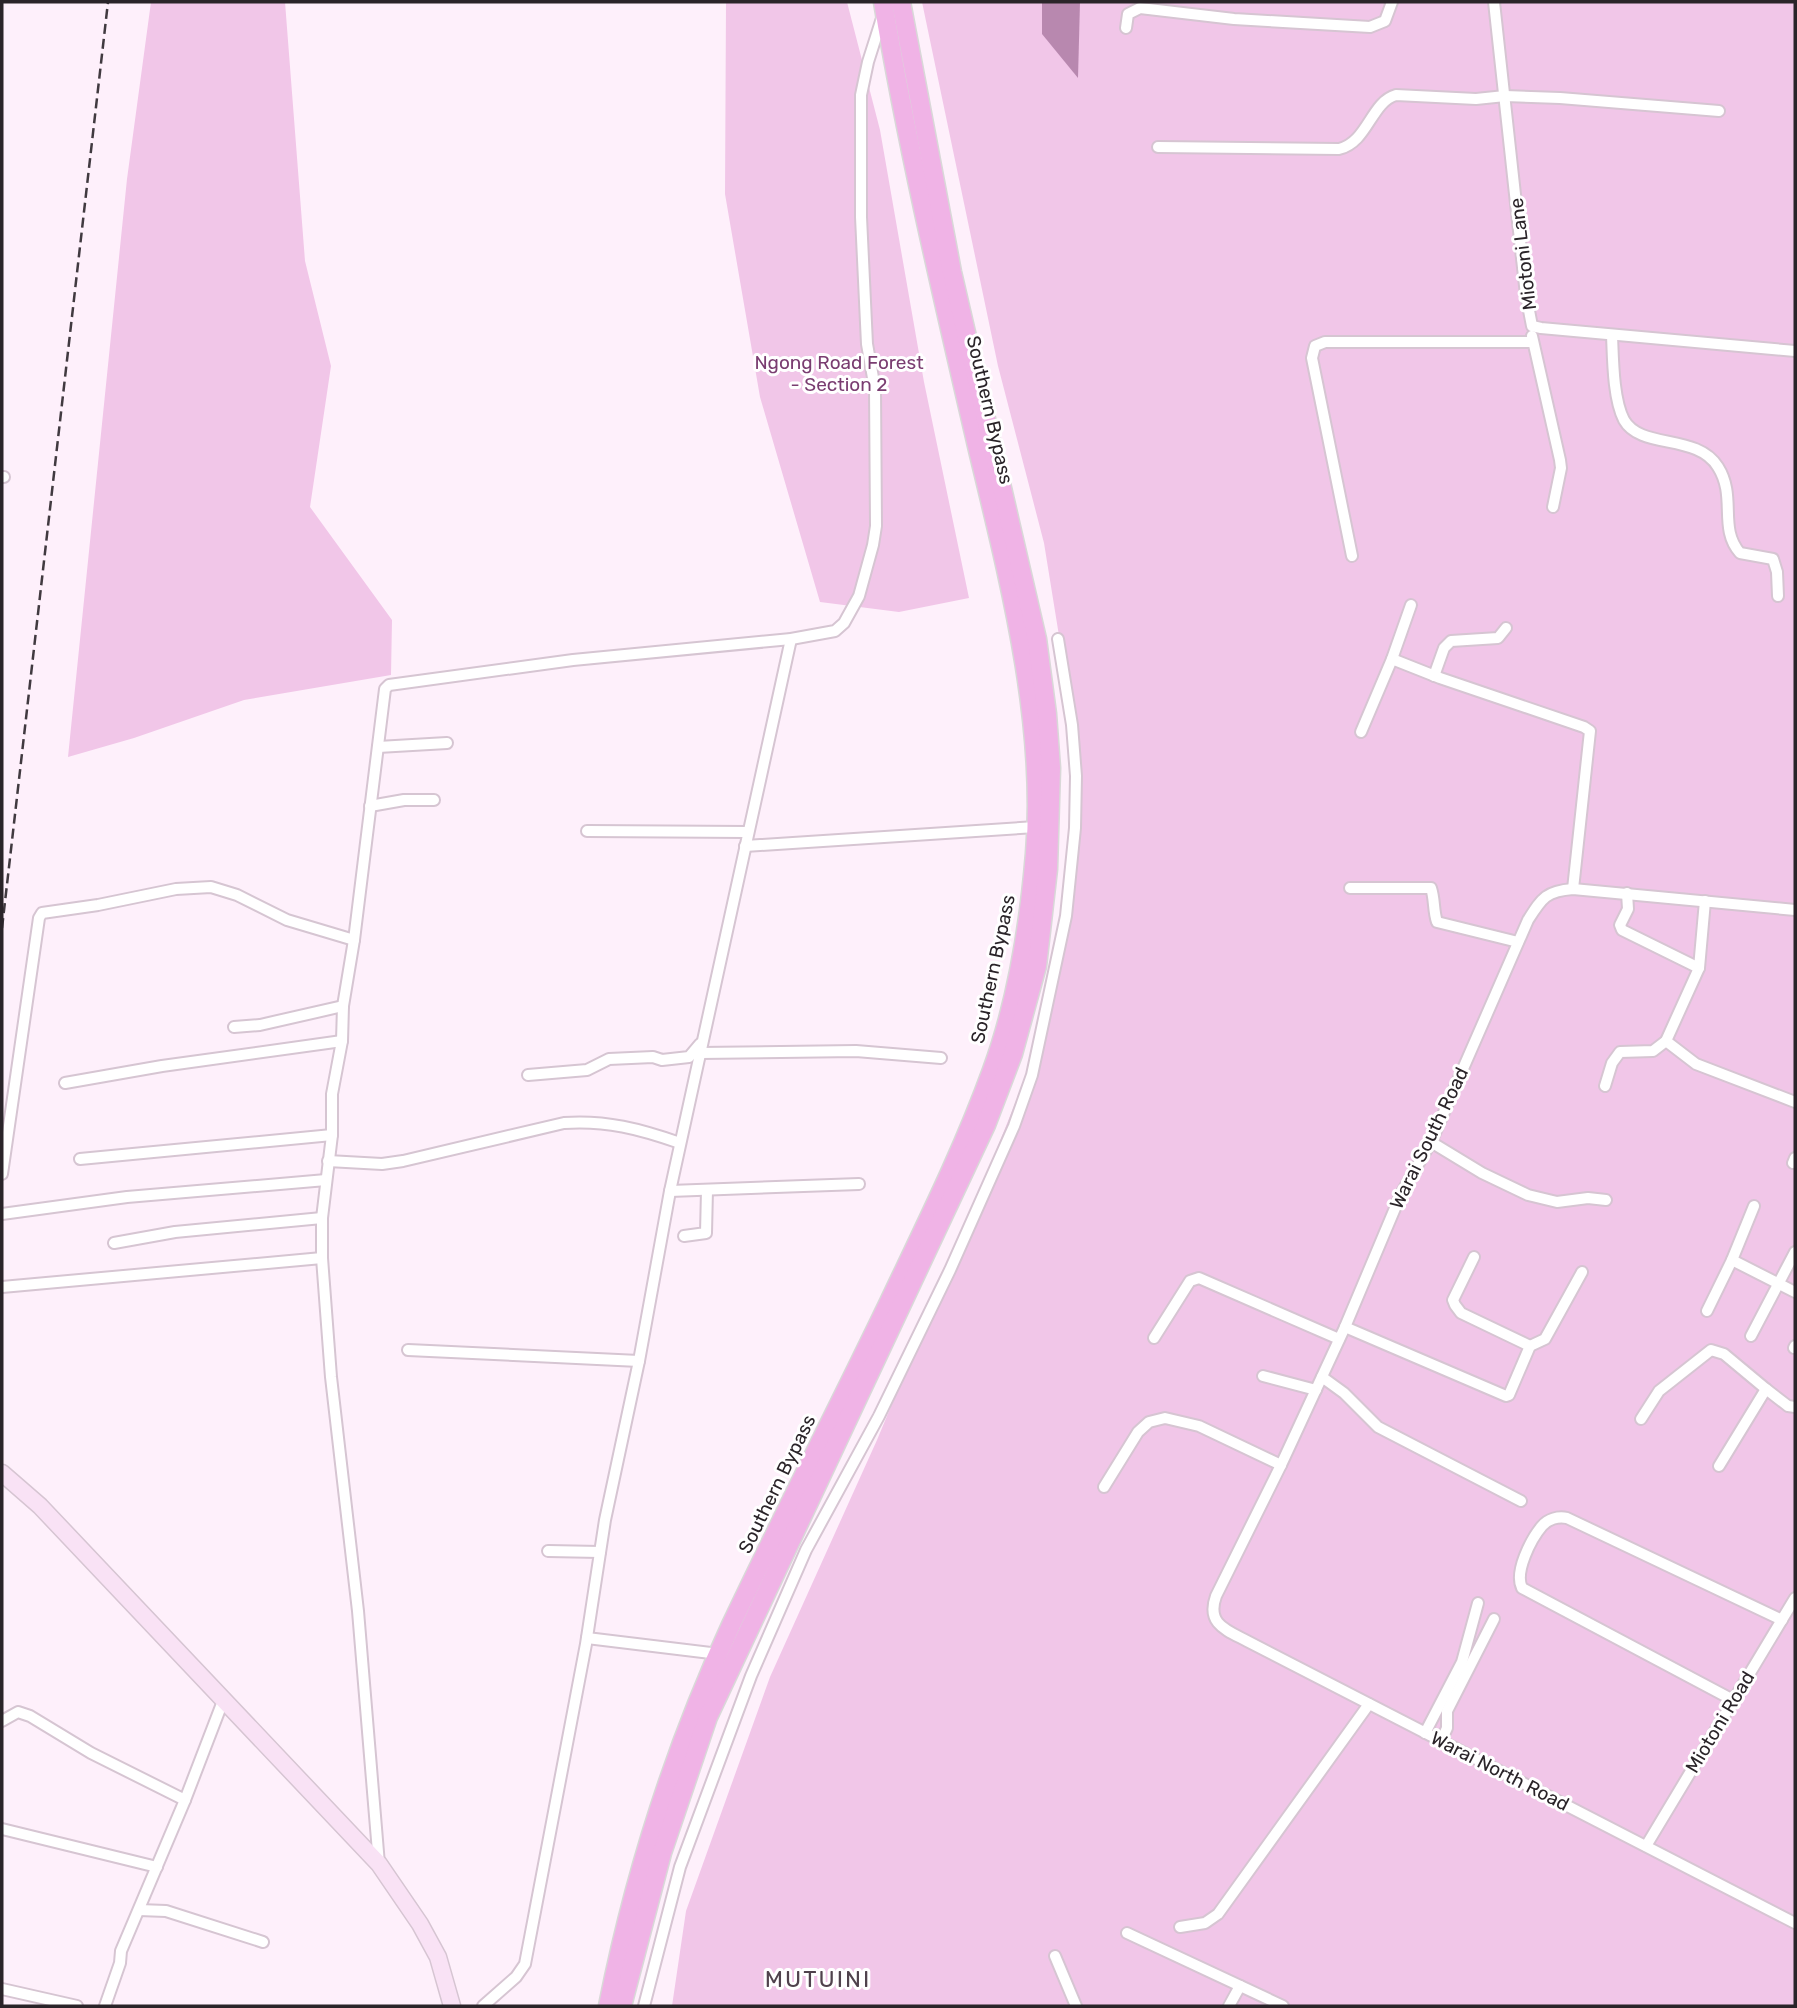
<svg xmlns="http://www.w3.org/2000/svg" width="1797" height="2008" font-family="Rubik,sans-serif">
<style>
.green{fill:#f1c6e8}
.water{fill:#b888af}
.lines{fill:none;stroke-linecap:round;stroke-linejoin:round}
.minor-casing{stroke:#d6c5d2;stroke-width:14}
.secondary-casing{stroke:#d6c5d2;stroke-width:19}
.trunk-casing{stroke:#d9d8d8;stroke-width:21}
.minor{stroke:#fff;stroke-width:10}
.secondary{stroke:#f9e2f5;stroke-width:16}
.trunk{stroke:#f0b3e6;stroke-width:18}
.rail{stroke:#413a40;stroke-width:2.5;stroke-dasharray:10 5;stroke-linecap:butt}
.labels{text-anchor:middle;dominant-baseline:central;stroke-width:6;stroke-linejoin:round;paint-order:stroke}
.street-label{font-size:19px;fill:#2a2429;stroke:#fff}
.park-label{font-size:19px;fill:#7a3d71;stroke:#fff}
.quarter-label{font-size:23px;letter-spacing:2px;fill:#50424d;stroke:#fff}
</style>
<rect width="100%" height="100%" fill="#fef0fb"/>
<g class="green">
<path d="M 151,2 L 285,2 L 305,261 L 331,366 L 310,507 L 392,620 L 391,675 L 244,700 L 134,738 L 68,757 L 127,179 Z"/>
<path d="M 726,2 L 847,2 L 880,130 L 924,382 L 969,598 L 899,612 L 820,602 L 760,397 L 725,194 Z"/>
<path d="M 922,2 L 1795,2 L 1795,2006 L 672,2006 L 686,1911 L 770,1677 L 877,1440 L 964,1231 L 1042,1036 L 1070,918 L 1077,795 L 1060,642 L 1044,543 L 998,366 Z"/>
</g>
<path class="water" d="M 1042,2 L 1080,2 L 1078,78 L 1042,34 Z"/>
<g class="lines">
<defs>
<g id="minor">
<path d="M 1494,2 L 1526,295 L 1532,326 L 1541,328 L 1795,351"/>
<path d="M 1126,28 L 1128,14 L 1140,8 L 1234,19 L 1370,27 L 1385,21 L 1392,2"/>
<path d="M 1158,147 L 1339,149 C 1368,142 1371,102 1396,95 L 1476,99 L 1505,96 L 1560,98 L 1719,111"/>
<path d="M 1612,335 C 1613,358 1613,399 1624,420 C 1641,450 1697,433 1718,467 C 1737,497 1718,528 1740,553 L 1773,559 L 1777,572 L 1778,596"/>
<path d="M 1532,336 L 1560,460 L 1561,468 L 1553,507"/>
<path d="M 2,477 L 4,477"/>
<path d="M 1352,556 L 1312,358 L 1315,346 L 1325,342 L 1532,342"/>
<path d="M 1392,659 L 1440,678 L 1584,727 L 1590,731 L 1573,889"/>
<path d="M 1434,676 L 1444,648 L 1451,641 L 1498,638 L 1506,628"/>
<path d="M 1361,732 L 1392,659 L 1411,605"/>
<path d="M 378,747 L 447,743"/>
<path d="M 370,806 L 404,800 L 434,800"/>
<path d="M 587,831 L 747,832"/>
<path d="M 745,846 L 1036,827"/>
<path d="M 1350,888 L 1431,888 C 1435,900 1433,910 1437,922 L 1518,942"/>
<path d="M 1627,893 L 1628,909 L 1620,925 L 1622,930 L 1699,968"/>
<path d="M 1795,910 L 1573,889 C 1546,891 1542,898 1528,920 L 1431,1142 L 1401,1194 L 1345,1327 L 1281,1465 L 1216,1596 C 1206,1624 1226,1630 1247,1641 L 1795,1923"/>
<path d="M 234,1027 L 260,1025 L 343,1006"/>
<path d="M 1666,1041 L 1696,1064 L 1795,1102"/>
<path d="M 700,1053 L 856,1051 L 941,1058"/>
<path d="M 528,1075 L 587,1070 L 609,1059 L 653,1057 L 662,1060 L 689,1057 L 700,1044"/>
<path d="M 65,1083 L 162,1066 L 342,1041"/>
<path d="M 1605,1086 L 1612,1063 L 1620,1052 L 1653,1051 L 1666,1041 L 1699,968 L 1705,901"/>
<path d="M 1431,1142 L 1482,1173 L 1528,1195 L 1557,1202 L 1588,1198 L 1606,1200"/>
<path d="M 80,1159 L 332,1135"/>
<path d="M 328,1161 L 382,1164 L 403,1161 L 564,1123 C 606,1120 640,1129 680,1143"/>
<path d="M 1793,1163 L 1795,1158"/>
<path d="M 2,1174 L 39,918 L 42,913 L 98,905 L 176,889 L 211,887 L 237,895 L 287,920 L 354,940"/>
<path d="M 670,1191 L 859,1184"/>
<path d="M 2,1214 L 127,1197 L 326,1180"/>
<path d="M 684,1236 L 706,1233 L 707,1190"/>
<path d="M 114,1243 L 175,1232 L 322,1218"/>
<path d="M 1474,1257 L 1453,1300 L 1455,1305 L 1461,1313 L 1530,1346"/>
<path d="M 1732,1260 L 1795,1292"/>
<path d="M 2,1287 L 322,1258"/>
<path d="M 1707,1311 L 1732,1260 L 1754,1206"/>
<path d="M 1345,1327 L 1506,1396 L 1509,1395 L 1530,1346 L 1545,1339 L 1582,1272"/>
<path d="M 1751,1336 L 1795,1252"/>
<path d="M 1154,1338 L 1190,1281 L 1199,1278 L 1339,1339"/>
<path d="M 1794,1348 L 1795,1346"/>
<path d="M 408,1350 L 639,1361"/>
<path d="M 1263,1376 L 1316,1390"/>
<path d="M 1322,1377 L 1344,1393 L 1378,1427 L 1521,1501"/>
<path d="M 1641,1419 L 1659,1391 L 1711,1350 L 1724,1354 L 1766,1389"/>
<path d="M 1719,1466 L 1766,1389 L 1788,1406 L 1795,1407"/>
<path d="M 1104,1487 L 1138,1432 L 1149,1422 L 1165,1418 L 1199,1426 L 1281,1465"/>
<path d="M 548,1551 L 600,1552"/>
<path d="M 587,1638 L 719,1654"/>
<path d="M 1733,1700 L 1522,1588 C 1514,1572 1531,1539 1542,1526 C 1548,1519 1558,1516 1567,1518 L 1782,1620"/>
<path d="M 2,1721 L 18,1712 L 30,1716 L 91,1753 L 185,1800"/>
<path d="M 1425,1733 L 1462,1662 L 1478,1603"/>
<path d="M 1441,1741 L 1447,1728 L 1447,1711 L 1494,1619"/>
<path d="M 2,1829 L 157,1867"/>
<path d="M 1646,1846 L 1795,1598"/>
<path d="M 379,1864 L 358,1611 L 331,1377 L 322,1258 L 322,1218 L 332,1135 L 332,1094 L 342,1041 L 343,1006 L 354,940 L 385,689 L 389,685 L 573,660 L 791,639 L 835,631 L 844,623 L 859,596 L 873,545 L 876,526 L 875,389 L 867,344 L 861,217 L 861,95 L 868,62 L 882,18"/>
<path d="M 139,1910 L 166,1911 L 263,1942"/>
<path d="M 1180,1927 L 1205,1923 L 1218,1914 L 1369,1704"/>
<path d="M 1127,1933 L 1283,2006"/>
<path d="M 1055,1956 L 1076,2006"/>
<path d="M 2,1989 L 77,2006"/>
<path d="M 105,2006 L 120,1963 L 121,1951 L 185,1800 L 223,1701"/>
<path d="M 483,2006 L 516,1977 L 525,1964 L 586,1644 L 605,1520 L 639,1361 L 670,1191 L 791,639"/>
<path d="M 644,2006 L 680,1867 L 751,1676 L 806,1550 L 879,1416 L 950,1270 L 1014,1126 L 1032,1075 L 1066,916 L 1075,828 L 1076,776 L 1072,725 L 1058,639"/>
<path d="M 1229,2006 L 1240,1986"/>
</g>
<path id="secondary" d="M 2,1473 L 40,1506 L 379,1864 L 420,1924 L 438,1957 L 452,2006"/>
<g id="trunk">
<path d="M 608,2006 C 634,1875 675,1746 731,1625 C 782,1517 837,1410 889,1302 C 925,1226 963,1150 992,1070 C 1017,1002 1029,926 1035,853 C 1046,719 1008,576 977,446 C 943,299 908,151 883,2"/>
<path d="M 622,2006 L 662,1853 L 708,1717 L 986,1125 L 1013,1054 L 1037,966 L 1048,869 L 1051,768 L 1047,714 L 1037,639 L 952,272 L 901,2"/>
</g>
</defs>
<use href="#minor" class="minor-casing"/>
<use href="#secondary" class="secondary-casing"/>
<use href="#trunk" class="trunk-casing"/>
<use href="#minor" class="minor"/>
<use href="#secondary" class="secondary"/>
<use href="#trunk" class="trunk"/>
<path class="rail" d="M 2,928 L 108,2"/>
</g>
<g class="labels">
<g class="street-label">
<text transform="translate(1523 254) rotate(-97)">Miotoni Lane</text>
<text transform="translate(990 410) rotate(77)">Southern Bypass</text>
<text transform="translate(993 969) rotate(-78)">Southern Bypass</text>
<text transform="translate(1429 1138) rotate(-64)">Warai South Road</text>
<text transform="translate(777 1484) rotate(-64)">Southern Bypass</text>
<text transform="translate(1720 1722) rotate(-59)">Miotoni Road</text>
<text transform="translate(1500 1771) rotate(27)">Warai North Road</text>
</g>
<g class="park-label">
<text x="839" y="362">Ngong Road Forest<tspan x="839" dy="22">- Section 2</tspan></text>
</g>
<g class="quarter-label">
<text x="818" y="1979">MUTUINI</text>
</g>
</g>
<rect width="1797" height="2008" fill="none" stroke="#2a2429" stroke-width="7"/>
</svg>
